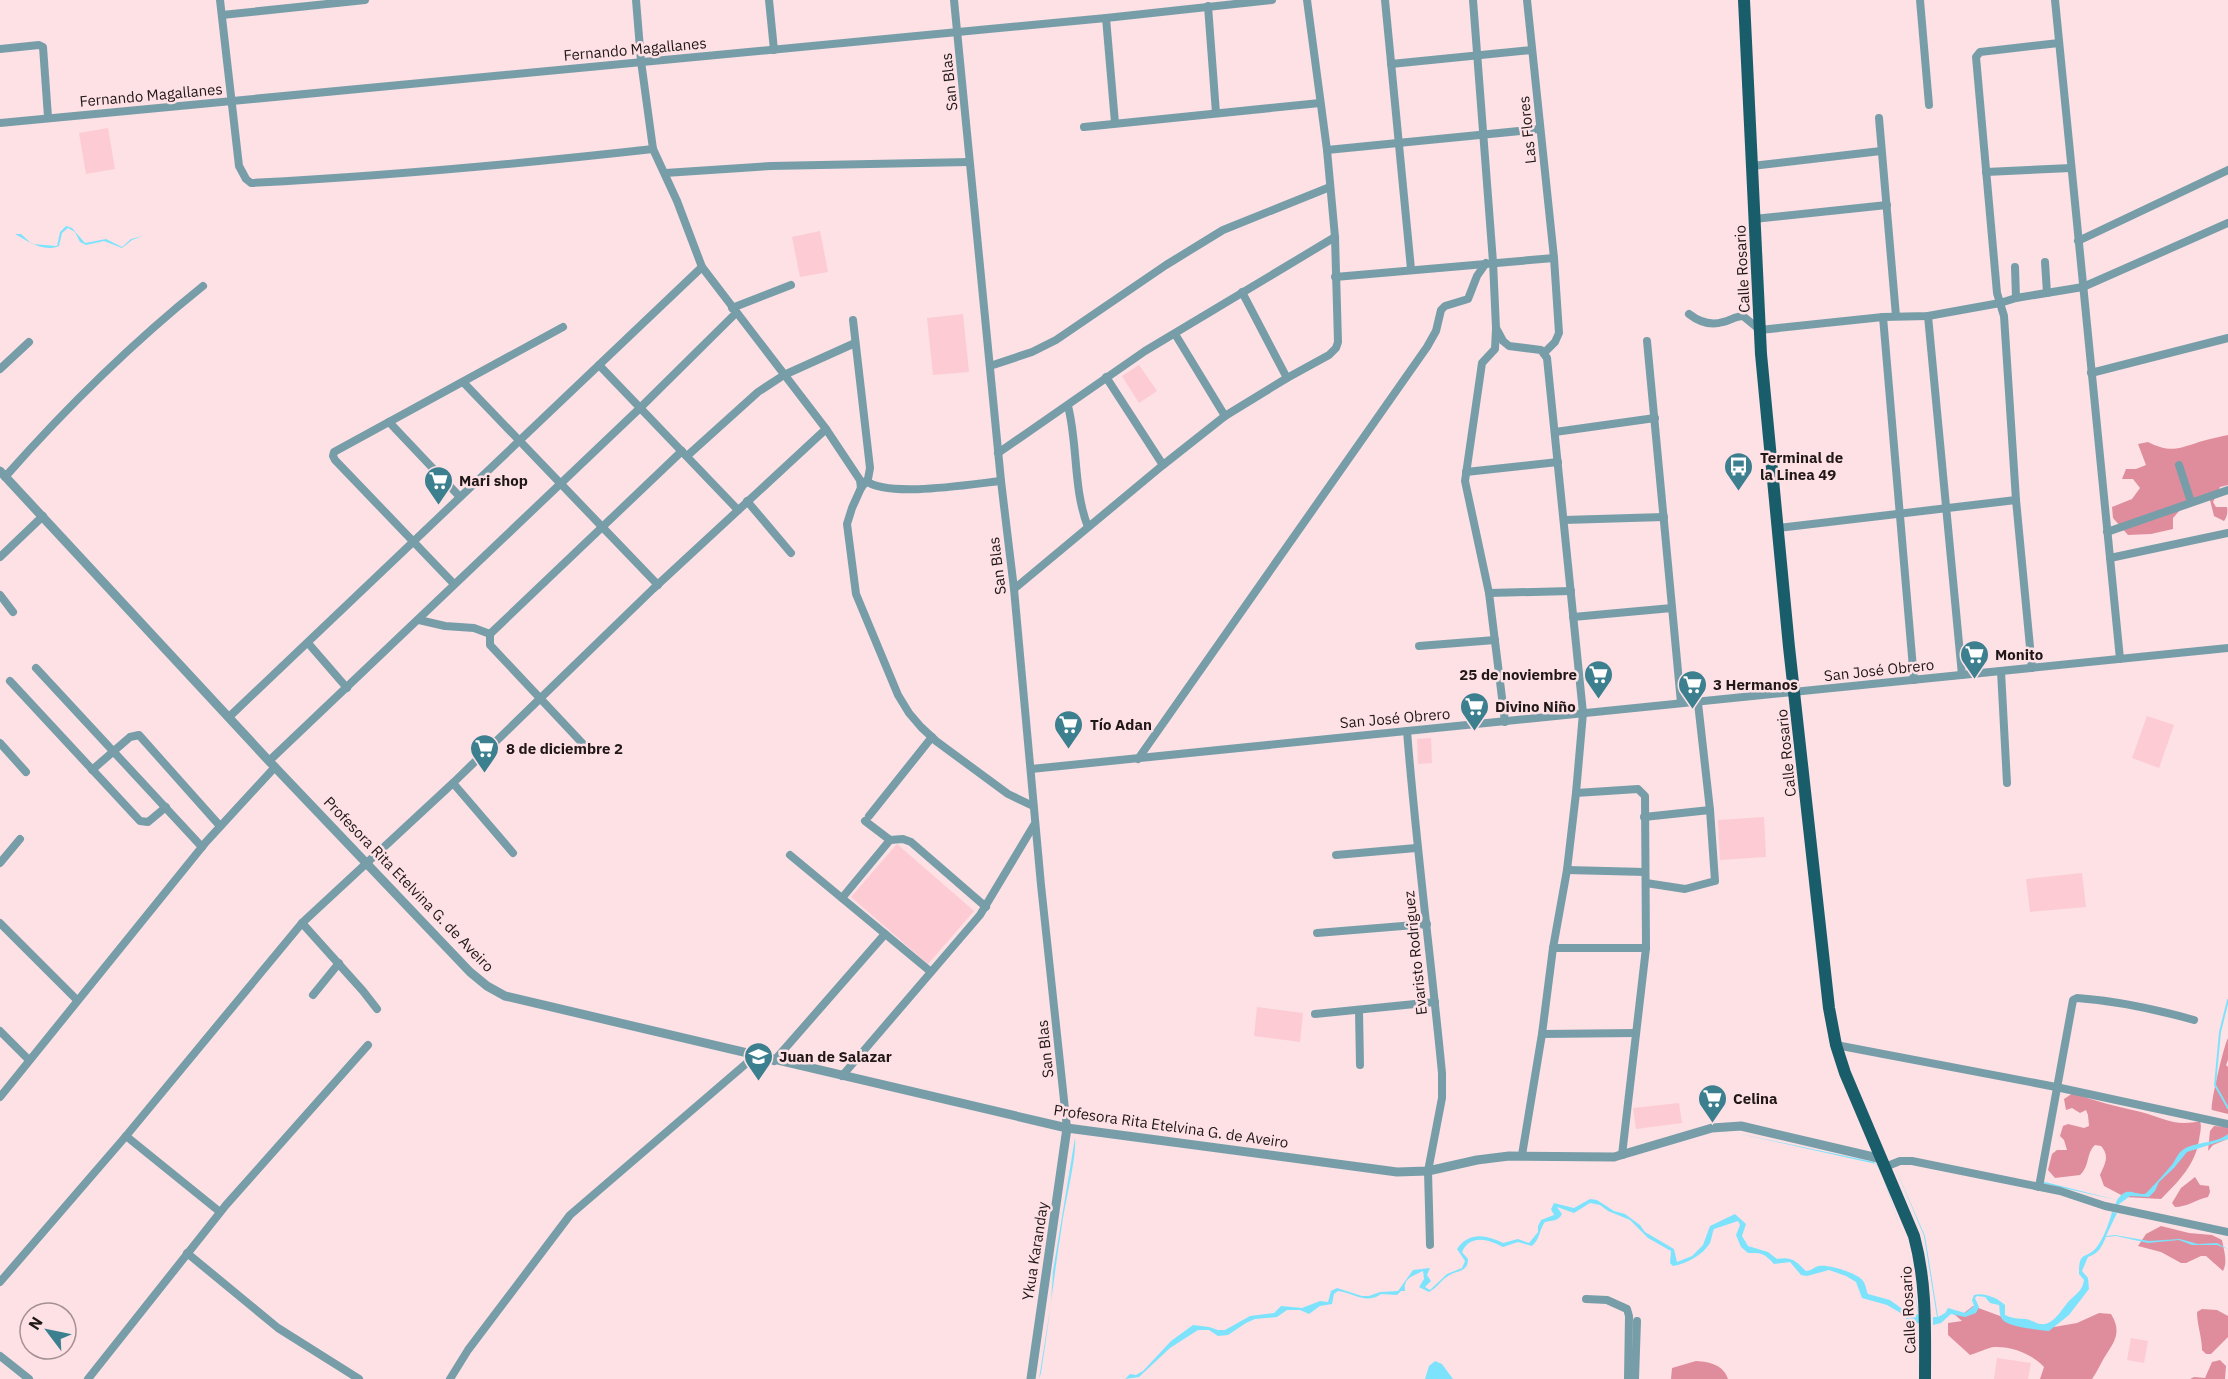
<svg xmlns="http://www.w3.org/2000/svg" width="2228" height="1379" font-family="'IBM Plex Sans',sans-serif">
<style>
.green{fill:#fdcbd3}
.forest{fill:#df8d9c}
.water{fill:#7de3fc}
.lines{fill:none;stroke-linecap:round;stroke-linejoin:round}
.stream{stroke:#7de3fc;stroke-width:2}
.minor{stroke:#779ea8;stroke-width:8}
.tertiary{stroke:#779ea8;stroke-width:9}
.primary{stroke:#195d6b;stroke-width:12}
.labels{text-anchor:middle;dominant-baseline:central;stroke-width:5;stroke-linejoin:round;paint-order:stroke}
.street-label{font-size:15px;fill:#201718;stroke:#fde1e5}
.poi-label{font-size:15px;font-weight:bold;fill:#201718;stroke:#fde1e5;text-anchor:start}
</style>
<rect width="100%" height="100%" fill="#fde1e5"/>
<g class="green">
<path d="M 108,128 L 115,169 L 86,174 L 79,133 Z"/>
<path d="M 820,231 L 828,272 L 800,277 L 792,237 Z"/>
<path d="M 963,314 L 969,372 L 933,375 L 927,318 Z"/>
<path d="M 1139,365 L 1157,391 L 1139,403 L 1122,376 Z"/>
<path d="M 2147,716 L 2174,725 L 2159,768 L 2132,758 Z"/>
<path d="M 1431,738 L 1432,763 L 1418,764 L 1417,739 Z"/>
<path d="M 1764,817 L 1766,857 L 1720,860 L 1718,820 Z"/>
<path d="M 897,844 L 974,911 L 928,964 L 851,897 Z"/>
<path d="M 2082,873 L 2086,907 L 2030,912 L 2026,879 Z"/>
<path d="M 1257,1007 L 1303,1013 L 1300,1042 L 1254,1036 Z"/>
<path d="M 1679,1103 L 1682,1123 L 1636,1129 L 1633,1108 Z"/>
<path d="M 2131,1338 L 2148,1341 L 2144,1363 L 2127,1360 Z"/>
<path d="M 1997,1358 L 2031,1363 L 2028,1379 L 1994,1379 Z"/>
</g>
<g class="forest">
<path d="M 2228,435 L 2228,485 L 2220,487 L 2213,502 L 2216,507 L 2227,507 C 2228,512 2227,517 2224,521 L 2214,516 L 2210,500 L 2205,497 L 2187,502 L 2173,518 L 2173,529 L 2151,534 L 2128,535 L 2113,518 L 2112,507 L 2132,499 L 2140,488 L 2133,479 L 2122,479 L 2126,469 L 2136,469 L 2146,465 L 2138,444 L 2148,442 C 2170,453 2178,449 2199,442 C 2208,439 2219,437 2228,435 Z"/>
<path d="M 2228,1038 L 2228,1060 L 2226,1065 L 2228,1067 L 2228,1114 L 2212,1110 C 2210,1104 2224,1045 2228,1038 Z"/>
<path d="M 2073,1093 C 2095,1101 2118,1107 2141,1112 C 2164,1118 2175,1127 2200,1121 C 2202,1127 2200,1133 2199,1140 C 2195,1165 2179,1181 2161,1199 L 2125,1197 L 2104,1186 L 2100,1175 C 2105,1164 2110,1156 2101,1146 L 2095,1145 C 2086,1153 2090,1166 2080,1175 L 2055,1178 L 2048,1170 L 2052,1154 L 2057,1150 L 2067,1150 L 2064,1140 L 2060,1136 L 2063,1126 L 2068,1124 L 2084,1128 L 2089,1126 L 2088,1115 L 2086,1110 L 2080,1113 L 2072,1108 L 2066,1110 L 2064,1099 Z"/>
<path d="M 2214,1126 L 2228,1127 L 2228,1139 L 2213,1145 L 2208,1151 L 2210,1131 Z"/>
<path d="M 2195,1177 L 2200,1185 L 2209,1186 L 2210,1192 L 2208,1197 C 2195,1200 2187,1207 2175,1207 L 2172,1203 L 2181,1188 Z"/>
<path d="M 2161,1226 L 2189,1233 L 2212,1235 L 2222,1240 C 2224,1251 2228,1262 2223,1271 L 2206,1256 L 2201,1256 L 2186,1263 L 2181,1263 L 2161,1252 L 2138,1246 L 2146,1234 Z"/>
<path d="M 1973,1306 L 2019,1323 L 2054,1327 L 2077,1323 L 2099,1313 L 2111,1314 C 2122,1332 2115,1341 2104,1358 C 2100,1365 2097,1372 2092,1379 L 2040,1379 L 2044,1367 C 2032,1354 2012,1346 1994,1347 C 1986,1348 1978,1353 1970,1355 L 1948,1335 L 1948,1323 L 1962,1321 L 1954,1314 L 1964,1313 Z"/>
<path d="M 2202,1309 L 2217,1310 L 2228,1316 L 2228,1337 L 2211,1354 L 2206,1354 L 2202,1350 C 2202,1337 2197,1325 2197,1312 Z"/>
<path d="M 2220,1360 L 2226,1366 L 2225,1379 L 2190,1379 L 2194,1377 L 2205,1378 L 2212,1362 Z"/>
<path d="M 1696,1361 C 1711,1362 1723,1365 1728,1379 L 1671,1379 L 1672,1368 Z"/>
</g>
<g class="water">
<path d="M 66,226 L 72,228 L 85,243 L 106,239 L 122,247 L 131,239 L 143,236 L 132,240 L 122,248 L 104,241 L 86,245 L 80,242 L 75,232 L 68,228 L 62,233 L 59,246 C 43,253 26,240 15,234 L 21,234 L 32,244 L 57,246 L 60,232 Z"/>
<path d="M 1732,1132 L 1874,1162 L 1882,1173 L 1906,1246 L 1882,1174 L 1876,1164 Z"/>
<path d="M 2228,1134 L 2228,1139 L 2187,1152 L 2174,1168 L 2159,1182 L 2155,1191 L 2149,1197 L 2130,1196 L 2114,1208 L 2117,1200 L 2041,1183 L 2041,1181 L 2117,1200 C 2127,1186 2131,1194 2145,1194 C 2147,1193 2166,1172 2170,1167 C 2175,1162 2177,1153 2184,1149 C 2198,1141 2215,1144 2228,1134 Z"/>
<path d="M 1075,1138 C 1077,1156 1065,1203 1062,1225 C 1054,1274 1049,1323 1041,1373 L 1039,1379 L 1051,1303 L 1053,1271 Z"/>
<path d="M 1895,1167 L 1925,1236 L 1938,1317 L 1945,1313 L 1948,1308 L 1965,1313 L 1974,1306 L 1972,1300 L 1974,1295 C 1984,1292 1998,1298 2005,1305 L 2005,1315 C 2011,1318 2019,1319 2026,1319 C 2031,1320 2035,1323 2040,1324 C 2055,1326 2062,1307 2071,1299 C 2078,1292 2082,1291 2084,1280 L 2079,1274 C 2079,1250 2085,1260 2096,1248 C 2103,1240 2109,1223 2112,1212 L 2117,1213 L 2106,1236 L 2115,1235 L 2149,1241 L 2180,1239 L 2198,1244 L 2217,1243 L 2228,1249 L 2217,1245 L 2192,1245 L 2179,1240 L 2148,1243 L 2116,1236 L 2106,1237 C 2101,1248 2099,1253 2088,1257 L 2082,1271 L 2088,1278 L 2089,1289 L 2069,1315 L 2049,1331 C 2039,1330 2007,1327 2002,1319 C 1999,1315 2000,1309 1999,1305 L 1990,1303 L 1985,1297 L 1977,1296 L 1975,1298 L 1979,1307 L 1976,1313 L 1965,1317 L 1951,1314 L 1941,1323 L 1933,1325 L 1933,1317 L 1937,1317 L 1924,1236 Z"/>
<path d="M 1590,1199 L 1597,1200 L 1614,1211 L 1625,1214 L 1640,1225 L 1645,1232 L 1674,1249 L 1677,1262 L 1692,1256 L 1703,1245 L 1710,1226 L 1735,1214 L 1746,1224 L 1742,1236 L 1748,1246 L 1768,1252 L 1777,1259 C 1792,1256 1796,1261 1806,1271 C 1812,1271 1813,1267 1819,1266 C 1828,1264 1858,1273 1863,1281 C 1866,1285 1866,1290 1868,1294 L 1890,1300 L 1912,1316 L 1918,1314 L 1908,1250 L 1920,1323 L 1912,1324 L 1899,1312 L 1887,1305 L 1862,1298 L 1856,1282 L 1846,1276 L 1829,1270 L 1807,1276 L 1801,1275 L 1790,1262 L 1774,1264 C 1764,1253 1762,1253 1748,1253 L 1741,1247 L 1736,1235 L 1740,1225 L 1738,1221 L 1714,1229 C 1712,1233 1712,1238 1710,1243 C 1703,1255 1686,1264 1673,1266 L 1670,1263 L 1671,1251 L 1648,1238 L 1630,1220 L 1608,1211 L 1600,1205 L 1590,1203 L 1574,1213 L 1557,1207 L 1562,1214 C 1558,1222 1552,1220 1545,1222 C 1539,1230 1540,1239 1532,1246 L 1518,1242 L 1503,1247 C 1489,1240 1471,1233 1462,1252 L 1468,1259 C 1468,1273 1456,1270 1448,1276 C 1440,1281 1437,1288 1429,1292 L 1419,1287 L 1424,1279 L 1423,1271 C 1414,1276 1403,1277 1405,1291 L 1401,1291 L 1397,1295 L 1381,1294 C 1366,1305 1354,1293 1338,1291 L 1334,1294 L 1332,1304 L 1320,1306 L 1309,1314 L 1300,1310 L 1287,1310 L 1277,1317 L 1255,1319 L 1246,1323 L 1228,1335 L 1218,1336 L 1209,1330 L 1198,1330 L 1170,1348 L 1139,1377 L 1125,1379 L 1130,1374 L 1136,1375 L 1143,1371 L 1171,1341 L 1193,1325 L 1209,1327 L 1218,1330 L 1225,1330 L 1250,1316 L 1274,1313 L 1281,1306 L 1302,1308 L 1320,1301 L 1328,1302 L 1331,1291 L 1337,1288 L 1362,1296 L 1369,1296 L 1380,1292 L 1398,1291 L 1413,1270 L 1430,1268 L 1427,1275 L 1431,1281 L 1425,1287 L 1430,1290 L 1447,1274 L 1462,1268 L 1465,1261 L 1457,1249 C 1469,1231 1487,1235 1503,1243 L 1518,1239 L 1529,1243 L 1538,1232 L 1538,1226 L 1541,1220 L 1554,1215 L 1551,1209 L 1554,1203 L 1574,1208 Z"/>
<path d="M 1435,1361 L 1442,1364 L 1453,1379 L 1425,1379 L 1429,1366 Z"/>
</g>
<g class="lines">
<path class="stream" d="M 2228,1000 L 2220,1032 L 2215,1085 L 2228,1108"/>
<g class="minor">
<path d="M 220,0 L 239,166 L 246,179 L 251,183 C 386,176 519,164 653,149"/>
<path d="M 636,0 L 641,61 L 653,149 L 677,201 L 702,267 L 826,429 L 860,480 L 861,488 L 852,508 L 847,524 L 856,594 L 898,695 L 909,713 L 921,727 L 936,741 L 1008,794 L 1033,806"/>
<path d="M 769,0 L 774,50"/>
<path d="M 954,0 L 1001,481 L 1014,589 L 1041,885 L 1067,1128"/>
<path d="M 1385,0 L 1411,269"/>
<path d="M 1473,0 L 1493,262 L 1496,328 L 1503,341 L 1509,346 L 1541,350 L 1547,358 L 1583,713 L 1576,793 L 1567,870 L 1553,948 L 1542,1034"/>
<path d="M 1527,0 L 1554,258 L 1559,333 L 1555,342 L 1545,352"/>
<path d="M 1920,0 L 1929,105"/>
<path d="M 2055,0 L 2120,659"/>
<path d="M 1208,6 L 1216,113"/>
<path d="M 222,15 L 365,0"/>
<path d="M 1106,18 L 1115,123"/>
<path d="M 0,49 L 39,45 L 43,47 L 48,117"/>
<path d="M 1391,64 L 1532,50"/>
<path d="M 1879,118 L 1896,316"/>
<path d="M 0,123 L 1106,18 L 1272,0"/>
<path d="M 1084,127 L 1320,103"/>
<path d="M 1327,150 L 1540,129"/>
<path d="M 1752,166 L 1881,151"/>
<path d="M 1986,172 L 2071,168"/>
<path d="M 665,173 L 771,166 L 969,162"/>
<path d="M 1754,219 L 1887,205"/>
<path d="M 2078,241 L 2228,170"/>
<path d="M 2045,262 L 2047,293"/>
<path d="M 2015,267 L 2016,298"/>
<path d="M 1335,277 L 1554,258"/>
<path d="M 1242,292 L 1287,378"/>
<path d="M 732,308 L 791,285"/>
<path d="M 1689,314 C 1698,321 1710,326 1723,322 C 1730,321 1735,316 1743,316 L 1760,330 L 1883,317 L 1928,316 L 2000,303 L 2016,298 L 2083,287 L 2228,223"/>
<path d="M 1928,316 L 1962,675"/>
<path d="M 1883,317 L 1914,680"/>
<path d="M 853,320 L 870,468 L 868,479 L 861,488"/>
<path d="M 1496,329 L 1495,349 L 1482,363 L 1465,481 L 1489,593 L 1505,722"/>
<path d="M 1175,334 L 1225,416"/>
<path d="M 1647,341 L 1681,703"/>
<path d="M 599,365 L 738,510"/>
<path d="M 990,366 L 1032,352 L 1056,340 L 1166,265 L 1223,230 L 1330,187"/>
<path d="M 0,369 L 29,342"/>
<path d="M 2091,373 L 2228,338"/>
<path d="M 1106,377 L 1163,465"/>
<path d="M 463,382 L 658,585"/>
<path d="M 1068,406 C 1078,445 1073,489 1088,527"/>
<path d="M 389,422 L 460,497"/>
<path d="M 1555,432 L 1655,418"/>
<path d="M 998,453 L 1145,351 L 1335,237"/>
<path d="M 687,456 L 758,392 L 784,375 L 855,343"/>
<path d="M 2179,465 L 2191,502"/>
<path d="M 1466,472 L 1558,462"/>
<path d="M 5,477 C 66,408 132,343 203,286"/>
<path d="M 866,481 C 889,498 971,484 1001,481"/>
<path d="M 747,501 L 791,553"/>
<path d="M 1564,520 L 1664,517"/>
<path d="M 1778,528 L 2016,500"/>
<path d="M 2107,532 L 2228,490"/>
<path d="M 0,557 L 43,516"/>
<path d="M 2110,558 L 2228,533"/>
<path d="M 454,584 L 335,460 L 333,456 L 334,452 L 563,327"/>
<path d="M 1014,589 L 1163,465 L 1225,416 L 1287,378 L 1329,355 L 1336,348 L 1338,342 L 1335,237 L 1327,150 L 1307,0"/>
<path d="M 1489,593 L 1571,591"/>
<path d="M 0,595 L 13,612"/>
<path d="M 1573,617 L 1672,608"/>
<path d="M 419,620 L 445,626 L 474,628 L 490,634 L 490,645 L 584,745"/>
<path d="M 490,634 L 682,451"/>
<path d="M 308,643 L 347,688"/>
<path d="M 1419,646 L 1495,640"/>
<path d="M 36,668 L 202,847"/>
<path d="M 2032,668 L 2016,500 L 2004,316 L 1997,293 L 1976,57 L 1980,52 L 2059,43"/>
<path d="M 2001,671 L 2007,783"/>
<path d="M 10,681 L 140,821 L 148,822 L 166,807"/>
<path d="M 229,717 L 702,267"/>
<path d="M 1407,731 C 1416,845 1431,959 1442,1073 L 1442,1098 L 1428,1171 L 1430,1245"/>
<path d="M 0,743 L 26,772"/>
<path d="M 1138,759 L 1427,347 L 1436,331 L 1441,310 L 1445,306 L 1468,299 L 1477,276 L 1486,263"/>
<path d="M 269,761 L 639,409 L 736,313"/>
<path d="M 1031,769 L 2228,648"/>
<path d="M 92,770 L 130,737 L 139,735 L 220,826"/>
<path d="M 453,783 L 513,853"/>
<path d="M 1576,793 L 1638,789 L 1645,796 L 1646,948 L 1622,1155"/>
<path d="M 869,816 L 932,737"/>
<path d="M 1644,817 L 1710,810"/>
<path d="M 865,821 L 890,840 L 903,839 L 911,842 L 986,907"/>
<path d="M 790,855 L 931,972"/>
<path d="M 1336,855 L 1416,848"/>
<path d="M 0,863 L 20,839"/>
<path d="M 1567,870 L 1645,872"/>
<path d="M 1646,883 L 1685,889 L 1715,881 L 1710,810 L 1698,703"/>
<path d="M 842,898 L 890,840"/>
<path d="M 0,923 L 77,1000"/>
<path d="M 302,923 L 363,991 L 377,1009"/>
<path d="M 1317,933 L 1427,924"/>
<path d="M 1553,948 L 1646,948"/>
<path d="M 313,995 L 339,963"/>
<path d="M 1359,1011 L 1360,1065"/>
<path d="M 1315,1014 L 1435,1002"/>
<path d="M 0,1031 L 29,1060"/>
<path d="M 1836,1045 L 2056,1087 L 2228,1124"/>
<path d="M 774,1061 L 885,934"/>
<path d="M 842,1076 L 980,915 L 1034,825"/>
<path d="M 0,1097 L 206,842 L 275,767"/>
<path d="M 126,1136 L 220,1212"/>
<path d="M 1522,1155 L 1542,1034 L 1636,1033"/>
<path d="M 1885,1167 L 1900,1161 L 1912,1161 L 2060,1191 L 2105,1206 L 2228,1232"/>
<path d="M 2039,1187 L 2073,1000 L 2077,998 C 2118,1001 2155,1009 2194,1020"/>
<path d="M 187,1253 L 278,1328 L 359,1379"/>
<path d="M 0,1282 L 126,1136 L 302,923 L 453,783 L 653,589 L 826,429"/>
<path d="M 1586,1299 L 1607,1300 L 1627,1309 L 1629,1316 L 1628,1379"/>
<path d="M 0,1356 L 29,1379"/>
<path d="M 88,1379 L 226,1205 L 368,1045"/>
<path d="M 450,1379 L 468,1350 L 570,1215 L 755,1056"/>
<path d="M 1635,1379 L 1637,1321"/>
</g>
<g class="tertiary">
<path d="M 0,471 L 269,761 L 470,972 L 487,986 L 505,996 L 1067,1128 L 1397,1172 L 1428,1171 L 1477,1160 L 1509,1156 L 1614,1157 L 1712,1128 L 1741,1126 L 1882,1159"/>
<path d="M 1031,1379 L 1067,1128"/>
</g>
<path class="primary" d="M 1744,0 L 1761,354 L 1789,647 L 1829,1008 L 1836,1045 L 1845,1073 L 1914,1236 C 1927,1284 1925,1330 1925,1379"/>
</g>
<defs>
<symbol id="bus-pin" viewBox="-11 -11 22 30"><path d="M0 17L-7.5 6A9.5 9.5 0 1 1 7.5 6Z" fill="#3c7f8f" stroke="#fde1e5"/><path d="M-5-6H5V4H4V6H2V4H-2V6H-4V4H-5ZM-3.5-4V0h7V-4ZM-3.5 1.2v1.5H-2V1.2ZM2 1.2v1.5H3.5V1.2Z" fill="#fff"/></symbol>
<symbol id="supermarket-pin" viewBox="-11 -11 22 30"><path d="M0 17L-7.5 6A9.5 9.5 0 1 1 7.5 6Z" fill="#3c7f8f" stroke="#fde1e5"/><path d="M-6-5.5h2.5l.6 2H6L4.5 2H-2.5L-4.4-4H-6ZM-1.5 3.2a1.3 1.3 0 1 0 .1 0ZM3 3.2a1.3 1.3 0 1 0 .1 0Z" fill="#fff"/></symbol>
<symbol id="school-pin" viewBox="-11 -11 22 30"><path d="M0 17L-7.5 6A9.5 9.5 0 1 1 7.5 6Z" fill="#3c7f8f" stroke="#fde1e5"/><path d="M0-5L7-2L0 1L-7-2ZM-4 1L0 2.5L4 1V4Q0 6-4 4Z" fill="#fff"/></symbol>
</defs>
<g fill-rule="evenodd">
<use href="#bus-pin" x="1722" y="450" width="33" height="45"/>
<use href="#supermarket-pin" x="422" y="464" width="33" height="45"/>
<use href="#supermarket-pin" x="1958" y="638" width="33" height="45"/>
<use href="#supermarket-pin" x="1582" y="658" width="33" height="45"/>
<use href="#supermarket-pin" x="1676" y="668" width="33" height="45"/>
<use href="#supermarket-pin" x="1458" y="690" width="33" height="45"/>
<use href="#supermarket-pin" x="1052" y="708" width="33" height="45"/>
<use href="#supermarket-pin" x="468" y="732" width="33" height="45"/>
<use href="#school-pin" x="742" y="1040" width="33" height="45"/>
<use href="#supermarket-pin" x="1696" y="1082" width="33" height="45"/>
</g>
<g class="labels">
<g class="street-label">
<text transform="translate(635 49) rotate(-5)">Fernando Magallanes</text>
<text transform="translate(949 82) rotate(-96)">San Blas</text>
<text transform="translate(151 95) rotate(-5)">Fernando Magallanes</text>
<text transform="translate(1527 130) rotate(-96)">Las Flores</text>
<text transform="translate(1742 269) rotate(-93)">Calle Rosario</text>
<text transform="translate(997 566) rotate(-97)">San Blas</text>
<text transform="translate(1879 670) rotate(-6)">San José Obrero</text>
<text transform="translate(1395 718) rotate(-5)">San José Obrero</text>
<text transform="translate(1786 753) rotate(-96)">Calle Rosario</text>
<text transform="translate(409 884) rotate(46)">Profesora Rita Etelvina G. de Aveiro</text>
<text transform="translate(1415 953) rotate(-96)">Evaristo Rodriguez</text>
<text transform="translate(1045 1049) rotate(-96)">San Blas</text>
<text transform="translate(1171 1126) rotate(8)">Profesora Rita Etelvina G. de Aveiro</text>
<text transform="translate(1035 1251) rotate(-81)">Ykua Karanday</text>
<text transform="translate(1908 1310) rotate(-93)">Calle Rosario</text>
</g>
<g class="poi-label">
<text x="1760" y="457">Terminal de<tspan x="1760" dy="17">la Linea 49</tspan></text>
<text x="459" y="480">Mari shop</text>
<text x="1995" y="654">Monito</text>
<text x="1577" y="674" text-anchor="end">25 de noviembre</text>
<text x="1713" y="684">3 Hermanos</text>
<text x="1495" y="706">Divino Niño</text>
<text x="1090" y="724">Tío Adan</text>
<text x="506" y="748">8 de diciembre 2</text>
<text x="779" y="1056">Juan de Salazar</text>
<text x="1733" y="1098">Celina</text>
</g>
</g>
<g transform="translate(48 1331) rotate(302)"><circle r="28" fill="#fde1e5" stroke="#a59093" stroke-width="1.5"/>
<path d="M0-4.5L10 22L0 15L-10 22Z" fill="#3c7f8f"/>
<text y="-9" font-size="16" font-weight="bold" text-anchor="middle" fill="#201718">N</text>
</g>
</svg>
